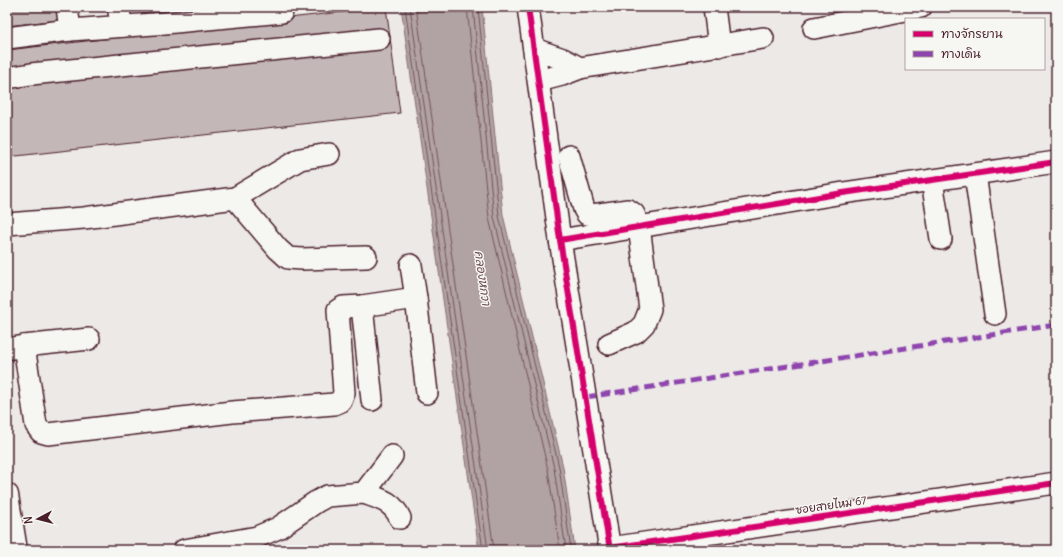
<svg xmlns="http://www.w3.org/2000/svg" width="1063" height="557" font-family="Delius,'Playpen Sans Thai',sans-serif">
<style>
.water{fill:#b1a2a3;stroke:#886e73}
.lines{fill:none;stroke-linecap:round;stroke-linejoin:round}
.shore{stroke:#73535b;stroke-width:1}
.building{fill:#c4b7b7;stroke:#4a1f2b}
.minor-casing{stroke:#4a1f2b;stroke-width:24}
.major-casing{stroke:#4a1f2b;stroke-width:25}
.minor{stroke:#f6f6f2;stroke-width:21}
.major{stroke:#f6f6f2;stroke-width:22}
.quiet{stroke:#8e44ad;stroke-width:5;stroke-dasharray:10 5;stroke-linecap:butt}
.cycleway-casing{stroke:#f6f6f2;stroke-width:8}
.cycleway{stroke:#d6006c;stroke-width:6}
.labels{text-anchor:middle;dominant-baseline:central;stroke-width:3;stroke-linejoin:round;paint-order:stroke}
.street-label{font-size:11px;fill:#4a1f2b;stroke:#f6f6f2}
.water-label{font-size:12px;font-style:italic;fill:#6e4d55;stroke:#f6f6f2}
</style>
<rect width="100%" height="100%" fill="#ece9e6"/>
<filter id="ink" filterUnits="userSpaceOnUse"><feTurbulence type="fractalNoise" baseFrequency=".025" numOctaves="2"/><feDisplacementMap in="SourceGraphic" scale="8" xChannelSelector="R" yChannelSelector="G"/><feConvolveMatrix kernelMatrix="1 2 1 2 8 2 1 2 1" color-interpolation-filters="sRGB"/></filter>
<g filter="url(#ink)">
<path class="water" d="M 401,7 L 482,7 L 503,215 L 563,467 L 575,550 L 479,550 Z"/>
<g class="lines">
<g class="shore">
<path d="M 405,7 L 483,550"/>
<path d="M 410,7 L 488,550"/>
<path d="M 416,7 L 494,550"/>
<path d="M 467,7 L 489,218 L 548,470 L 560,550"/>
<path d="M 473,7 L 494,217 L 554,468 L 566,550"/>
<path d="M 478,7 L 499,216 L 559,467 L 571,550"/>
</g>
</g>
<g class="building">
<path d="M 7,7 L 58,7 L 60,20 L 7,26 Z"/>
<path d="M 386,7 L 400,113 L 7,157 L 7,50 Z"/>
</g>
<g class="lines">
<defs>
<g id="minor">
<path d="M 67,7 L 70,30"/>
<path d="M 118,7 L 122,26"/>
<path d="M 528,7 L 560,240 L 610,550"/>
<path d="M 714,7 L 719,46"/>
<path d="M 814,28 L 921,7"/>
<path d="M 7,38 L 70,30 L 154,24 L 282,12"/>
<path d="M 534,49 L 563,59 L 580,68"/>
<path d="M 7,78 L 31,74 L 379,39"/>
<path d="M 539,81 L 562,75 L 580,68 L 763,38"/>
<path d="M 569,156 L 584,209 L 587,214 L 592,215 L 628,210 L 634,214 L 639,227 L 650,309 L 644,324 L 636,332 L 609,344"/>
<path d="M 975,174 L 995,314"/>
<path d="M 932,180 L 941,239"/>
<path d="M 235,198 L 278,249 L 288,258 L 302,259 L 366,257"/>
<path d="M 7,224 L 84,218 L 235,198 L 300,159 L 329,154"/>
<path d="M 560,240 L 843,193 L 1056,162"/>
<path d="M 411,265 L 416,298 L 427,393"/>
<path d="M 362,306 L 372,400"/>
<path d="M 24,346 L 36,425 L 41,432 L 48,434 L 232,412 L 334,404 L 341,401 L 344,393 L 338,310 L 343,307 L 362,306 L 416,298"/>
<path d="M 7,349 L 24,346 L 89,339"/>
<path d="M 364,493 C 380,499 392,501 400,518"/>
<path d="M 610,548 L 1056,483"/>
<path d="M 184,550 L 257,537 L 278,528 L 316,502 L 327,496 L 364,493 L 392,456"/>
</g>
<path id="major" d="M 7,495 L 16,550"/>
</defs>
<use href="#minor" class="minor-casing"/>
<use href="#major" class="major-casing"/>
<use href="#minor" class="minor"/>
<use href="#major" class="major"/>
<path class="quiet" d="M 586,397 L 1056,325"/>
<defs>
<g id="cycleway">
<path d="M 528,7 L 560,240 L 610,550"/>
<path d="M 560,240 L 843,193 L 1056,162"/>
<path d="M 610,548 L 1056,483"/>
</g>
</defs>
<use href="#cycleway" class="cycleway-casing"/>
<use href="#cycleway" class="cycleway"/>
</g>
</g>
<g class="labels">
<g class="street-label">
<text transform="translate(831 505) rotate(-8)">ซอยสายไหม 67</text>
</g>
<g class="water-label">
<text transform="translate(483 278) rotate(82)">คลองหกวา</text>
</g>
</g>
<rect width="1063" height="557" fill="none" stroke="#f6f6f2" stroke-width="24"/>
<rect x="12" y="12" width="1039" height="533" fill="none" stroke="#4a1f2b" stroke-width="1.5" filter="url(#ink)"/>
<rect x="905" y="18" width="140" height="52" fill="#f6f6f2" stroke="#b1a0a2"/>
<rect x="913" y="31" width="20" height="6" fill="#d6006c" stroke="#b1a0a2"/>
<text x="941" y="38" font-size="12" fill="#4a1f2b">ทางจักรยาน</text>
<rect x="913" y="51" width="20" height="6" fill="#8e44ad" stroke="#b1a0a2"/>
<text x="941" y="58" font-size="12" fill="#4a1f2b">ทางเดิน</text>
<g transform="translate(38 519) rotate(263)" stroke="#f6f6f2" stroke-width="3" paint-order="stroke">
<path d="M0-3L7 15L0 10L-7 15Z" fill="#4a1f2b"/>
<text y="-6" font-size="11" font-weight="bold" text-anchor="middle" fill="#4a1f2b">N</text>
</g>
</svg>
